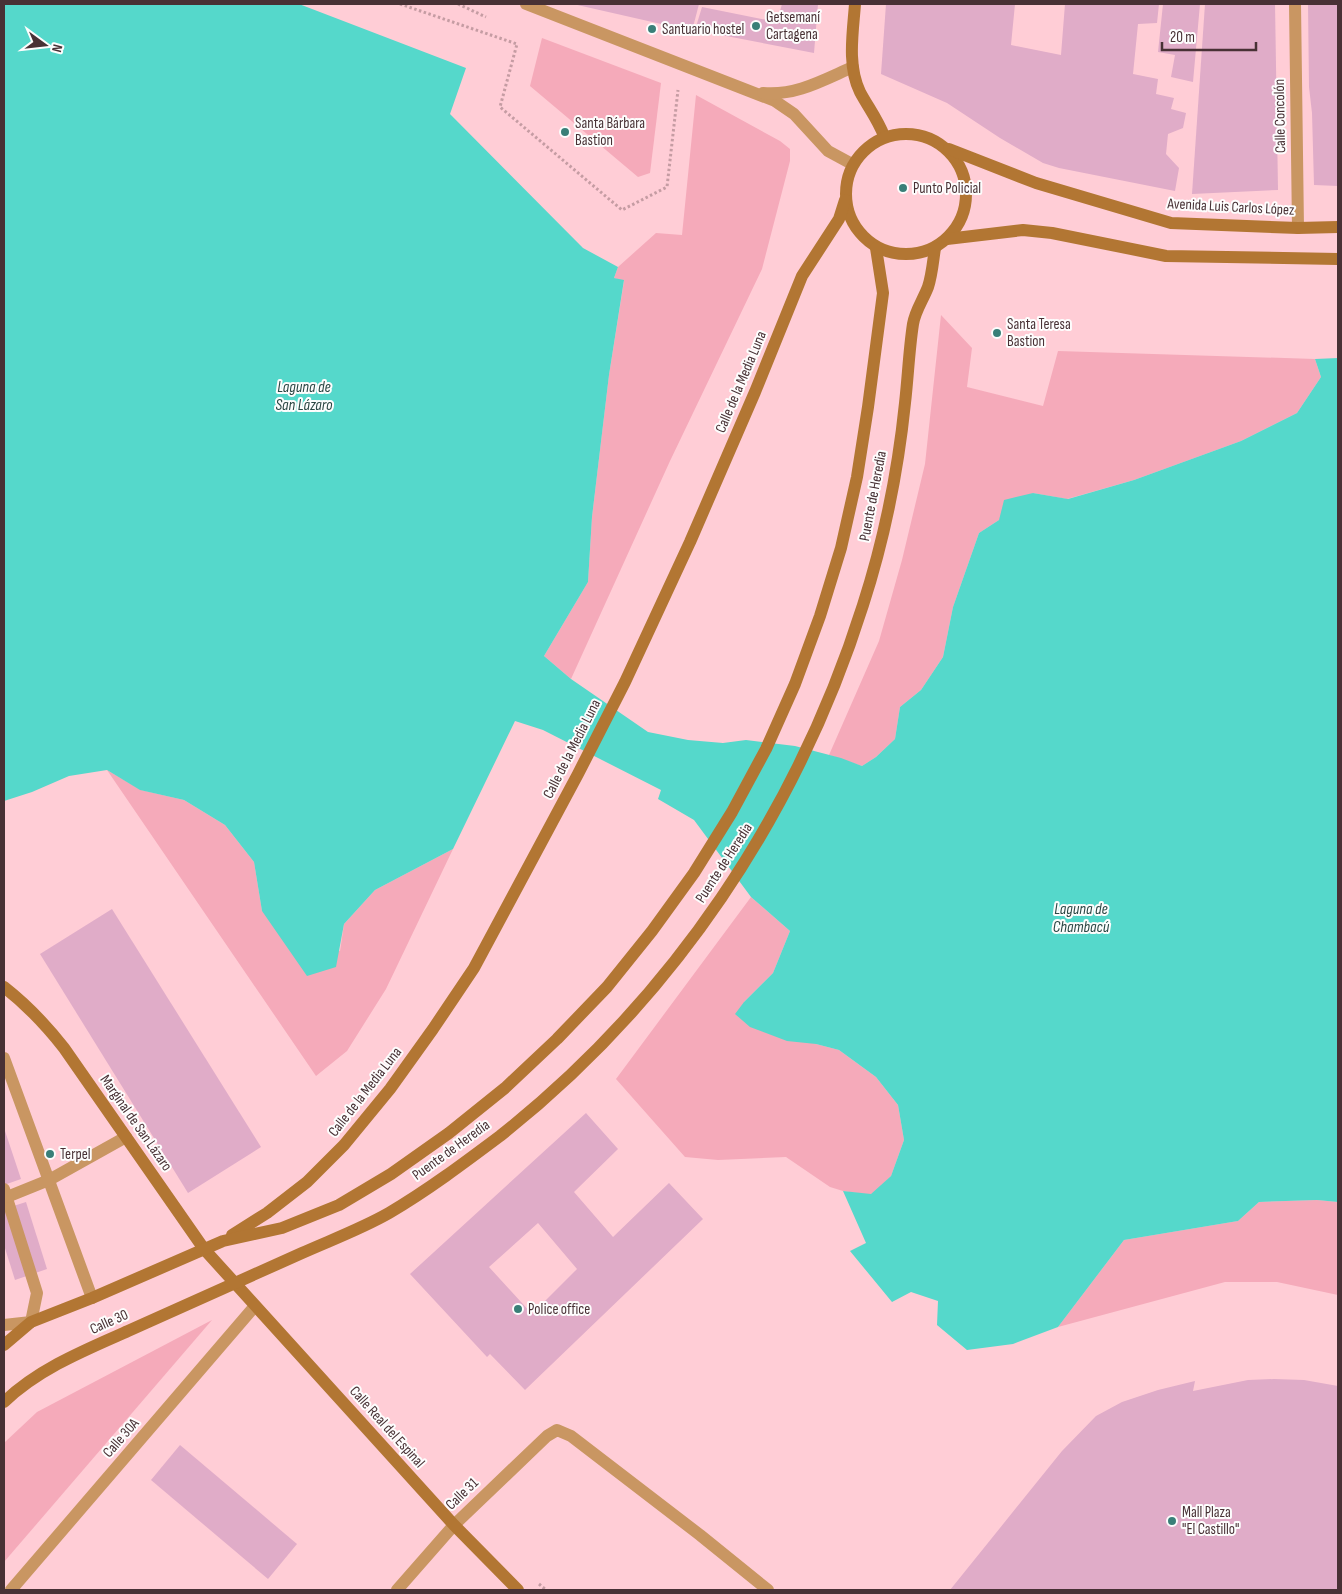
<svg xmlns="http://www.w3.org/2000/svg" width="1342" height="1594" font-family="'Sofia Sans Condensed',sans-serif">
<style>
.green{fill:#f5aaba}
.water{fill:#55d8cb}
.building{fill:#e0acc8;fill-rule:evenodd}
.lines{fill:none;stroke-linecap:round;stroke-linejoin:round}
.path{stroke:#c59ca3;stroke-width:3;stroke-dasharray:2.5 2.5;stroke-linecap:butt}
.service{stroke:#c99662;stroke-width:12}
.minor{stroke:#c99662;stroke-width:12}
.tertiary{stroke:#c99662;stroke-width:12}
.secondary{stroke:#b27633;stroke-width:12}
.poi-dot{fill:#397f78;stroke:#fdfdfd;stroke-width:2}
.labels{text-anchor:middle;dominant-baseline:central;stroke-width:4;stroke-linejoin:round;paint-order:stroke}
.poi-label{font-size:15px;fill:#483135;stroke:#fdfdfd;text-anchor:start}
.street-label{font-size:15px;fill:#483135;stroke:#fdfdfd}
.water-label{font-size:16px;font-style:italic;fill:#2b4744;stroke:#fdfdfd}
</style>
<rect width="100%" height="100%" fill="#ffcdd6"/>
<g class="green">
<path d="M 542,38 L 661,83 L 650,173 L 638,177 L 530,86 Z"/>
<path d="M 696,95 L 780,141 L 790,149 L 790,161 L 762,269 L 670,461 L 571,679 L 544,656 L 588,582 L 592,517 L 609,375 L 624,281 L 614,278 L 618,267 L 656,233 L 682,235 Z"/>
<path d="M 941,315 L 972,348 L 967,387 L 1043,406 L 1058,351 L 1315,359 L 1321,377 L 1297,413 L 1241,441 L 1134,480 L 1067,499 L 1033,493 L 999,520 L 979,533 L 953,607 L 943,657 L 921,690 L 900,707 L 895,739 L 876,757 L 862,766 L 829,755 L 879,641 L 902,560 L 925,464 Z"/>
<path d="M 107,770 L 141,790 L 184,800 L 225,825 L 254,862 L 262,911 L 340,951 L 344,924 L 375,890 L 453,849 L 386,989 L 347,1051 L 316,1076 Z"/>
<path d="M 751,897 L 790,931 L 773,973 L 744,1002 L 816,1044 L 839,1050 L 876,1077 L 898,1105 L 904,1140 L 891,1176 L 871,1195 L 843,1191 L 830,1187 L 786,1157 L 718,1160 L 685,1157 L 616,1079 Z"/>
<path d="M 1317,1200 L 1338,1202 L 1338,1295 L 1277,1282 L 1225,1282 L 1058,1327 L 1124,1240 L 1238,1221 L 1259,1202 Z"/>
<path d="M 212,1320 L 4,1562 L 4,1443 L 37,1412 Z"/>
</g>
<path class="water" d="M 4,4 L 299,4 L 466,68 L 450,114 L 583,248 L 618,267 L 614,278 L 624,280 L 609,375 L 592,517 L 588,582 L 544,656 L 571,679 L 648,732 L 688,740 L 723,743 L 746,740 L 795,746 L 841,758 L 862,766 L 876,757 L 895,739 L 900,707 L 921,690 L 943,657 L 953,607 L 979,533 L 999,520 L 1004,500 L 1033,493 L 1068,499 L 1134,480 L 1241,441 L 1297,413 L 1321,377 L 1315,359 L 1338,358 L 1338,1202 L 1317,1200 L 1259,1202 L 1238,1221 L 1124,1240 L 1058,1327 L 1013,1344 L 967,1350 L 937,1325 L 938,1301 L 911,1292 L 892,1302 L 850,1251 L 866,1243 L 843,1191 L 871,1194 L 891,1176 L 904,1140 L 898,1105 L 876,1077 L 839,1050 L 816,1044 L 787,1041 L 750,1027 L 735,1014 L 744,1002 L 773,973 L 790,931 L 751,897 L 694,820 L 658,799 L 661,790 L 543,730 L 515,721 L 453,849 L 375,890 L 344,924 L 336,967 L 307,976 L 262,911 L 254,862 L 225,825 L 184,800 L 140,790 L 107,770 L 69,776 L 32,792 L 4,801 Z"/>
<g class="building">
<path d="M 573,4 L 699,4 L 692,31 Z"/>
<path d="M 782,4 L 818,4 L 814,53 L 695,30 L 702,7 L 777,22 Z"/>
<path d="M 886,4 L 1015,4 L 1011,45 L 1061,55 L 1065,4 L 1159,4 L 1157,23 L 1138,24 L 1133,74 L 1158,79 L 1156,94 L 1174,98 L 1171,109 L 1186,113 L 1183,128 L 1168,134 L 1166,154 L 1179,168 L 1175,191 L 1059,168 L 1043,163 L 1000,138 L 947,103 L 881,74 Z"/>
<path d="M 1163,4 L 1200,4 L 1193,82 L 1171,77 L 1175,55 L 1158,52 Z"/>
<path d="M 1205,4 L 1275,4 L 1278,190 L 1192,194 Z"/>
<path d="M 1308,4 L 1338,4 L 1338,186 L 1314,185 L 1312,113 L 1309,87 Z"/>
<path d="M 112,909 L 261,1147 L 188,1193 L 40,954 Z"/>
<path d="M 586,1113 L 618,1149 L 574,1192 L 613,1237 L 669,1183 L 703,1219 L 525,1390 L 490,1354 L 487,1357 L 410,1274 ZM 538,1223 L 577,1269 L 532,1314 L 489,1267 Z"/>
<path d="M 4,1128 L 21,1179 L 4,1185 Z"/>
<path d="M 26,1202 L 47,1269 L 15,1280 L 4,1245 L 4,1209 Z"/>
<path d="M 1274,1379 L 1304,1380 L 1338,1386 L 1338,1590 L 950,1590 L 1062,1451 L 1096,1416 L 1122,1402 L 1158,1390 L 1195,1381 L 1193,1391 L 1248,1380 Z"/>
<path d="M 180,1445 L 297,1544 L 268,1579 L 151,1480 Z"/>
</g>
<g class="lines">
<g class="path">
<path d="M 400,4 L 517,44 L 500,107 L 622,210 L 667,187 L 678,90"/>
<path d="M 458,4 L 486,17"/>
<path d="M 539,1584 L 546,1590"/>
</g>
<g class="service">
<path d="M 4,1058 L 92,1298"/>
<path d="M 4,1189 L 37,1293 L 31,1322"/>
<path d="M 7,1197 L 49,1180 L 126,1137"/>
</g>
<g class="minor">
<path d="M 1295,4 L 1298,228"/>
<path d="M 4,1325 L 31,1322"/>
<path d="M 11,1590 L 255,1306"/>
<path d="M 397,1590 L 454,1525 L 547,1436 L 557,1430 L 571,1436 L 700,1535 L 768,1590"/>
</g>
<g class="tertiary">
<path d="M 526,4 L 775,101 L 794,114 L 828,151 L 852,164"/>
<path d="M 763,93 C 796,96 823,80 853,67"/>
</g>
<g class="secondary">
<path d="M 855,4 C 853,32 847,65 860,92 C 868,107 878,120 884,136"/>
<circle cx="906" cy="194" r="60"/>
<path d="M 949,149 L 1036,183 L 1171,223 L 1298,228 L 1338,227"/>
<path d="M 947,239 L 1023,230 L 1052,233 L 1166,256 L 1338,259"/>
<path d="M 4,987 C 27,1005 46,1025 64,1048 L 204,1249 L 454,1525 L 518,1590"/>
<path d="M 232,1235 L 267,1213 L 307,1182 L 344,1145 L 390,1089 L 433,1029 L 474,968 L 578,774 L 625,682 L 690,542 L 755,392 L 802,276 L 839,219 L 845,200"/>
<path d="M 4,1345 L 31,1322 L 92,1298 L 223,1241 L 282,1228 L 339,1205 L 391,1174 L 449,1133 L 505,1088 L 557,1039 L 607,987 L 652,931 L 694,873 L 732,812 L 766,749 L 795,684 L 820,616 L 841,548 L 857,477 L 868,407 L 883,293 L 876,248"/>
<path d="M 4,1402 C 38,1369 85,1350 128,1331 C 186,1305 244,1279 302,1253 C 331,1240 361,1229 389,1213 C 428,1190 464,1163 500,1136 C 672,1000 797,814 863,605 C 884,540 898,471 905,403 C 908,377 909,350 913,324 C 915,311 923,300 928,287 C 932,275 933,261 935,248"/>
</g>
</g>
<g class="poi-dot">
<circle cx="756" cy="26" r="5"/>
<circle cx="652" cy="29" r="5"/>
<circle cx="565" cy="132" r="5"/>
<circle cx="903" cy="188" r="5"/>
<circle cx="997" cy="333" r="5"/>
<circle cx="50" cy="1154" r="5"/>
<circle cx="518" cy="1309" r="5"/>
<circle cx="1172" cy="1521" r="5"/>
</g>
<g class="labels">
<g class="poi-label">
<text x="766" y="17">Getsemaní<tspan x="766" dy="17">Cartagena</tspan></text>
<text x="662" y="29">Santuario hostel</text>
<text x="575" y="123">Santa Bárbara<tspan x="575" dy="17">Bastion</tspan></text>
<text x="913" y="188">Punto Policial</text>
<text x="1007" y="324">Santa Teresa<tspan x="1007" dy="17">Bastion</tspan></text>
<text x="60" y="1154">Terpel</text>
<text x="528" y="1309">Police office</text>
<text x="1182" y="1512">Mall Plaza<tspan x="1182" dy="17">"El Castillo"</tspan></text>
</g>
<g class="street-label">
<text transform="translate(1280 116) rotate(-91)">Calle Concolón</text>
<text transform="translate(1231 207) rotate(3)">Avenida Luis Carlos López</text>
<text transform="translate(741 382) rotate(-67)">Calle de la Media Luna</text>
<text transform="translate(873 496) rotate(-79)">Puente de Heredia</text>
<text transform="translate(572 749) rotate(-63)">Calle de la Media Luna</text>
<text transform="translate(724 863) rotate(-57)">Puente de Heredia</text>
<text transform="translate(365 1092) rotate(-52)">Calle de la Media Luna</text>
<text transform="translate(136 1123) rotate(55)">Marginal de San Lázaro</text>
<text transform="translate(451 1150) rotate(-36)">Puente de Heredia</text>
<text transform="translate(109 1322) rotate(-24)">Calle 30</text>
<text transform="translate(387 1427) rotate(48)">Calle Real del Espinal</text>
<text transform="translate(121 1438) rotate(-49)">Calle 30A</text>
<text transform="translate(462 1494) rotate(-44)">Calle 31</text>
</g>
<g class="water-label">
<text x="304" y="387">Laguna de<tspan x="304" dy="18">San Lázaro</tspan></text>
<text x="1081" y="909">Laguna de<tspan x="1081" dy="18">Chambacú</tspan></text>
</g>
</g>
<rect width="1342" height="1594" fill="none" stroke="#483135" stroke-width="10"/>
<g transform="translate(45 45) rotate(105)" stroke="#fdfdfd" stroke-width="4" paint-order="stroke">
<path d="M0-4L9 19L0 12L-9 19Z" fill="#483135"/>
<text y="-8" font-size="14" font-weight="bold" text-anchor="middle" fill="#483135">N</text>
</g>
<path d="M1162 42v8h94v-8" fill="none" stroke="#483135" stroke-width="2.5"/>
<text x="1170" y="42" font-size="15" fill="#483135" stroke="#fdfdfd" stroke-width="4" paint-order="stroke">20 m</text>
</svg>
